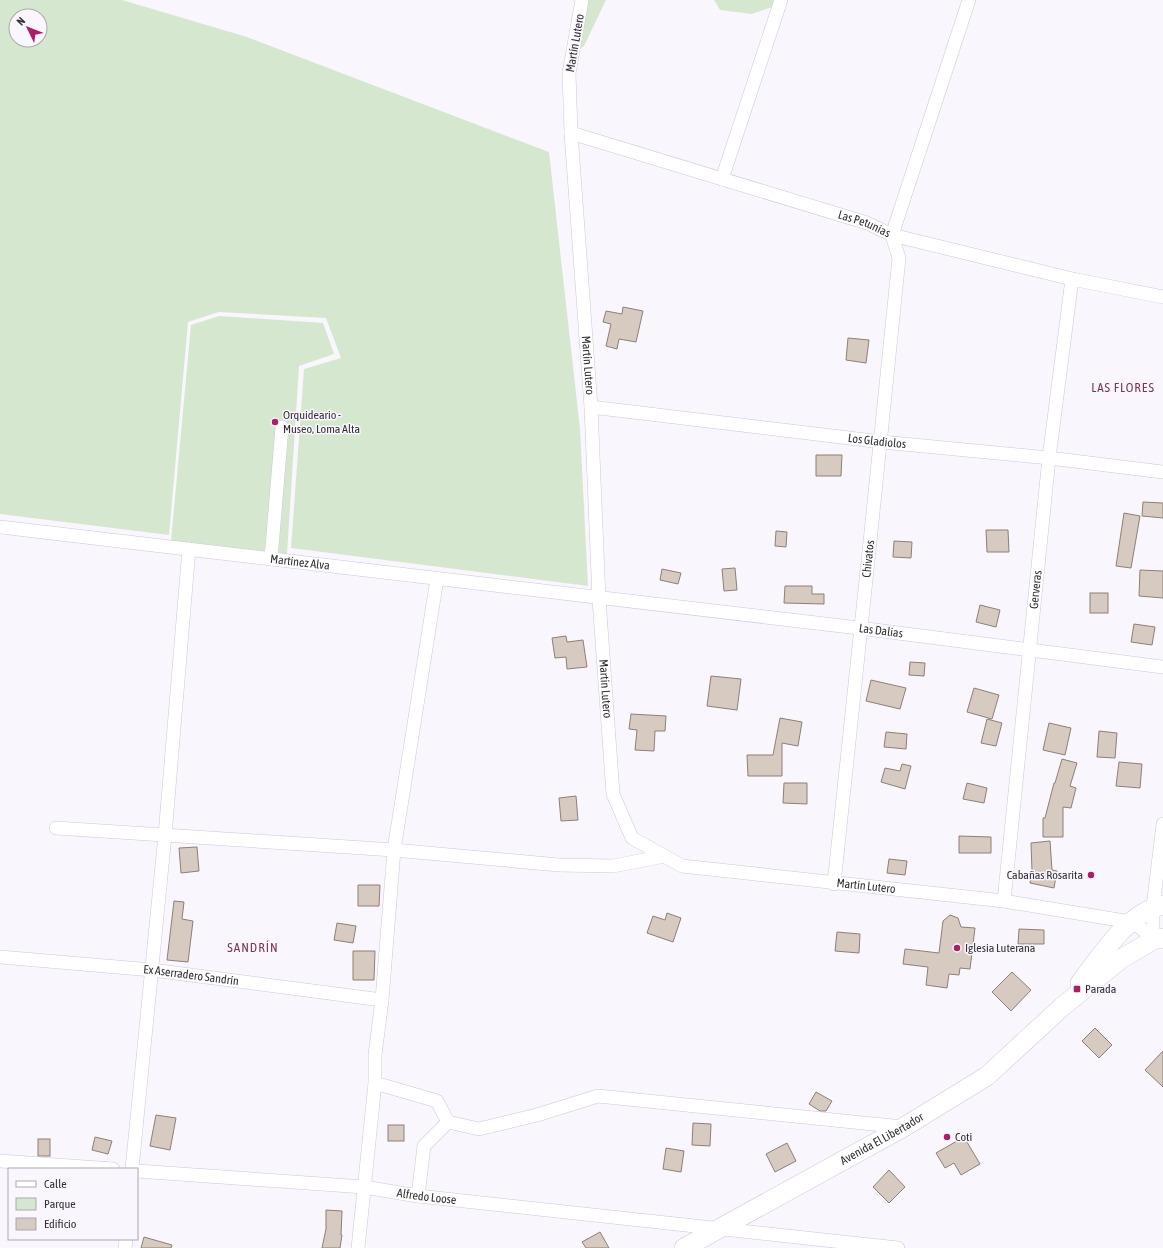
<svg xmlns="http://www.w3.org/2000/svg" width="1163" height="1248" font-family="'Asap Condensed',sans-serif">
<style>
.green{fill:#d5e8cf;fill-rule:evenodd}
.building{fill:#d7cac1;stroke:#8c8077}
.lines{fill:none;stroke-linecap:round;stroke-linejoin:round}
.minor-casing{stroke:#cec7d5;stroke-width:14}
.secondary-casing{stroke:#cec7d5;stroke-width:20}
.minor{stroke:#fff;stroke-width:13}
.secondary{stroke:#fff;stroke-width:19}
.poi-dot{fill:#a82068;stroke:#faf6fe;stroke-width:1.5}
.labels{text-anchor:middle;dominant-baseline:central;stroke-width:3;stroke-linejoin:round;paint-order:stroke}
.street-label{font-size:12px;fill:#333035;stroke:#faf6fe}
.poi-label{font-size:12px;fill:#333035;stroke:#faf6fe;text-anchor:start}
.neighbourhood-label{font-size:13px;letter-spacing:1px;fill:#7a3755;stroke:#faf6fe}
</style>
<rect width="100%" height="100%" fill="#faf6fe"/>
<g class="green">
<path d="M 0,0 L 122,0 L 247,37 L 549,152 L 580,429 L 588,586 L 291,548 L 304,369 L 341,358 L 326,318 L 219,312 L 188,322 L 169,535 L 0,514 ZM 16,16 L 40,16 L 40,40 L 16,40 Z"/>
<path d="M 587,0 L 606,0 L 584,46 L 570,55 Z"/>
<path d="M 714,0 L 782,0 L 781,4 L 752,14 L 720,10 Z"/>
<path d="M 219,316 L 323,323 L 334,354 L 299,366 L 287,554 L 267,554 L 171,541 L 191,325 Z"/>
</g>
<g class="building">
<path d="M 623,307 L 643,311 L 636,342 L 619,339 L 617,349 L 606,346 L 611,324 L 603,322 L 606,311 L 622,314 Z"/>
<path d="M 848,338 L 869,340 L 866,363 L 846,360 Z"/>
<path d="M 816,455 L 842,455 L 841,476 L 816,476 Z"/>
<path d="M 1143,502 L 1163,503 L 1163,518 L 1142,516 Z"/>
<path d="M 1124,513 L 1140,516 L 1131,568 L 1116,566 Z"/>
<path d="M 986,530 L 1008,530 L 1009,552 L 987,552 Z"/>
<path d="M 776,531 L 787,532 L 786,547 L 775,546 Z"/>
<path d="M 894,541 L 912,542 L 911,558 L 893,557 Z"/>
<path d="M 735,568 L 737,590 L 724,591 L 722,569 Z"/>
<path d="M 662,569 L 681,573 L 678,584 L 660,580 Z"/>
<path d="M 1140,570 L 1163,571 L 1163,598 L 1139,596 Z"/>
<path d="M 785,586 L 812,586 L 812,594 L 824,594 L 824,604 L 784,603 Z"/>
<rect x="1090" y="593" width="18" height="20"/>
<path d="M 980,605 L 1000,610 L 996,627 L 976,622 Z"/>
<path d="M 1134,624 L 1155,627 L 1152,645 L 1131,642 Z"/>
<path d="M 566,636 L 567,642 L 583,640 L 587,667 L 567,669 L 566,657 L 555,658 L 552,638 Z"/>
<path d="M 910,662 L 925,663 L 924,676 L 909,675 Z"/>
<path d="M 711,676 L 741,679 L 737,710 L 707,706 Z"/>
<path d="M 871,680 L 906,688 L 900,709 L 866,701 Z"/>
<path d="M 974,688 L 999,695 L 992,719 L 967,712 Z"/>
<path d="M 631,714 L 666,716 L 665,731 L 655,731 L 654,751 L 635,750 L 637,730 L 629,729 Z"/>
<path d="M 780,718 L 802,722 L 798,746 L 782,743 L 782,776 L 748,776 L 747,755 L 773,755 Z"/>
<path d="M 987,719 L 1002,723 L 996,746 L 981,743 Z"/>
<path d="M 1049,723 L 1071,728 L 1065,755 L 1043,750 Z"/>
<path d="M 1099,731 L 1117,733 L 1115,758 L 1097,757 Z"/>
<path d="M 886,732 L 907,734 L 906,749 L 884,747 Z"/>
<path d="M 1062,759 L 1077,763 L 1070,786 L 1076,788 L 1071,808 L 1063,807 L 1063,837 L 1043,837 L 1043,818 L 1045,818 L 1054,783 L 1055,783 Z"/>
<path d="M 1119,762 L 1142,764 L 1140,788 L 1116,786 Z"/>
<path d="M 902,764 L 911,766 L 905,789 L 881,782 L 885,768 L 900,771 Z"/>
<path d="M 784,783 L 807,783 L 807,804 L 783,803 Z"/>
<path d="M 967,783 L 987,788 L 984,803 L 963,799 Z"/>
<path d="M 576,796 L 578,820 L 561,821 L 559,798 Z"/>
<path d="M 959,836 L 991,837 L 991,853 L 959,853 Z"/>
<path d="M 1050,841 L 1052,870 L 1057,871 L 1054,888 L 1030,883 L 1032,871 L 1031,843 Z"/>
<path d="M 197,847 L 199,871 L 181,873 L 179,848 Z"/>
<path d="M 889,859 L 907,861 L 905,875 L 887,873 Z"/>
<path d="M 358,885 L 380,885 L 379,906 L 358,906 Z"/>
<path d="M 174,901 L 184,902 L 182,919 L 193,921 L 188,962 L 167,960 Z"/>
<path d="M 667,913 L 681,918 L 673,942 L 647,933 L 653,916 L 665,920 Z"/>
<path d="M 950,915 L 958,918 L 961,927 L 975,928 L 970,969 L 960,968 L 959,975 L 949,974 L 947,988 L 926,985 L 928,967 L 903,964 L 905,949 L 939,953 L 943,921 Z"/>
<path d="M 337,923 L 356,926 L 353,943 L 334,940 Z"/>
<path d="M 1019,929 L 1044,930 L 1044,944 L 1018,944 Z"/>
<path d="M 837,932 L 860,934 L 859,953 L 835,951 Z"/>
<path d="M 353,951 L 375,951 L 374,980 L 353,980 Z"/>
<path d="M 1012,972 L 1031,990 L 1011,1011 L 992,992 Z"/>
<path d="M 1095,1028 L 1112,1045 L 1099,1058 L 1082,1041 Z"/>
<path d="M 1163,1051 L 1163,1087 L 1145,1070 Z"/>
<path d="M 816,1092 L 832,1101 L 826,1111 L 820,1111 L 809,1104 Z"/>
<path d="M 156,1115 L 176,1118 L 170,1150 L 150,1146 Z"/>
<path d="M 693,1123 L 711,1124 L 710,1146 L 692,1145 Z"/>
<rect x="388" y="1125" width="16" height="16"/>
<path d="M 95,1137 L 112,1141 L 108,1154 L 92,1150 Z"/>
<path d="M 964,1137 L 980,1164 L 961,1175 L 954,1163 L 945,1168 L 936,1153 Z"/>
<rect x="38" y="1139" width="12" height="17"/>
<path d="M 787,1143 L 796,1161 L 775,1172 L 766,1154 Z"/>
<path d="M 666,1148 L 684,1151 L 681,1172 L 663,1169 Z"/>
<path d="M 889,1170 L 905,1187 L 889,1203 L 873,1187 Z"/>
<path d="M 326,1210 L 342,1211 L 341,1235 L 342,1235 L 340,1248 L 322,1248 L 326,1229 Z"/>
<path d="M 600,1232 L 609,1248 L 586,1248 L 582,1242 Z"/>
<path d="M 144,1237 L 172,1245 L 171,1248 L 141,1248 Z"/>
</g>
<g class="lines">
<defs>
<g id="minor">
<path id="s1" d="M 582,0 L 569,73 L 571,133 L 591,407 L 599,599 L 613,794 L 632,838 L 682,866 L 1004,901 L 1131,922 L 1141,928 L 1153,940"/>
<path id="s2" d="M 571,133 L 867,223 L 892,235 L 1072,279 L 1163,297"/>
<path d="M 722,179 L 781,0"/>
<path d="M 892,235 L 969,0"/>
<path id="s3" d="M 591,407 L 882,442 L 1049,458 L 1163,472"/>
<path id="s4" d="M 0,527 L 859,628 L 1163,667"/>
<path d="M 271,559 L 282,427"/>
<path d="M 56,828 L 394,850 L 559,865 L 613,866 L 665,856"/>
<path id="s5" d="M 834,884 C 855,675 879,467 899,258 L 892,235"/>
<path id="s6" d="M 1004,901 L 1049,458 L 1072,279"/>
<path d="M 1153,940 L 1153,907 L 1163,824"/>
<path id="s7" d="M 0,957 L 152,970 L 382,1000"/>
<path d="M 375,1083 L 437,1101 L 448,1122 L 479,1129 L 537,1115 L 598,1096 L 903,1127"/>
<path d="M 0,1161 L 113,1169"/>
<path d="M 132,1169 L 165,835 L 189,549"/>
<path id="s8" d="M 137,1171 L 364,1187 L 418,1196 L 898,1248"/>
<path d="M 418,1196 L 424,1146 L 448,1122"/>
<path d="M 125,1248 L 126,1239"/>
<path d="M 358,1248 L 375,1083 L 375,1055 L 382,1000 L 394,850 L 437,579"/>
</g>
<g id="secondary">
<path d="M 1080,983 C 1101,956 1128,912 1163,905"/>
<path id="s9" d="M 684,1248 L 904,1127 L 987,1076 L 1063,1006 L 1121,959 L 1153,940 L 1163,938"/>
</g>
</defs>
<use href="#minor" class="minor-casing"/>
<use href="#secondary" class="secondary-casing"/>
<use href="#minor" class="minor"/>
<use href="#secondary" class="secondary"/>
</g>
<g class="poi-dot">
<circle cx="275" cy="422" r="4"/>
<circle cx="1091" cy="875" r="4"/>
<circle cx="957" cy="948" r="4"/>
<rect x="1073" y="985" width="8" height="8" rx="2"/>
<circle cx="947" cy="1137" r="4"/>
</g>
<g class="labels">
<g class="street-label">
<text transform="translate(575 43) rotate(-80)">Martín Lutero</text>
<text stroke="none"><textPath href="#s2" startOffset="307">Las Petunias</textPath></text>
<text stroke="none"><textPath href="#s1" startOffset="367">Martín Lutero</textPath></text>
<text stroke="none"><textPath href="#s3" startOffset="288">Los Gladiolos</textPath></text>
<text stroke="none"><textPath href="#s5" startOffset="327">Chivatos</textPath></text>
<text stroke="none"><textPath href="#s4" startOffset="302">Martínez Alva</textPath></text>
<text stroke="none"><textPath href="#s6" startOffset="313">Gerveras</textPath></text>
<text stroke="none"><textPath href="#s4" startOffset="887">Las Dalias</textPath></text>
<text stroke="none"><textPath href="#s1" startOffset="691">Martín Lutero</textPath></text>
<text stroke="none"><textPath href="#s1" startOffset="1087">Martín Lutero</textPath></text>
<text stroke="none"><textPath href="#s7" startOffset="192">Ex Aserradero Sandrín</textPath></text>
<text stroke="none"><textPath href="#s9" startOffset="226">Avenida El Libertador</textPath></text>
<text stroke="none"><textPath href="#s8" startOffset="291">Alfredo Loose</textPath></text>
</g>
<g class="poi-label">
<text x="283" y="415">Orquideario -<tspan x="283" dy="14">Museo, Loma Alta</tspan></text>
<text x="1083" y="875" text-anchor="end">Cabañas Rosarita</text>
<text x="965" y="948">Iglesia Luterana</text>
<text x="1085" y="989">Parada</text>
<text x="955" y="1137">Coti</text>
</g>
<g class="neighbourhood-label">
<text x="1123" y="387">LAS FLORES</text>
<text x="253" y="947">SANDRÍN</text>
</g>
</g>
<rect x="8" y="1168" width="130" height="72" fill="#faf6fe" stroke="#aaa7ae"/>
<rect x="16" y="1181" width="20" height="6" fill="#ffffff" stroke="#aaa7ae"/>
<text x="44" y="1188" font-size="12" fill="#333035">Calle</text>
<rect x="16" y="1198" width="20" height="12" fill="#d5e8cf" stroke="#aaa7ae"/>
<text x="44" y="1208" font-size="12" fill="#333035">Parque</text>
<rect x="16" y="1218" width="20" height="12" fill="#d7cac1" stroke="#aaa7ae"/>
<text x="44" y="1228" font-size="12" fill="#333035">Edificio</text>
<g transform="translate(28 28) rotate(313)"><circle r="19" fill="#faf6fe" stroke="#aaa7ae"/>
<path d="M0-3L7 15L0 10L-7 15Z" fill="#a82068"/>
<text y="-6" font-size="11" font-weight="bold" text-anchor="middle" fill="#333035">N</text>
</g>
</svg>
